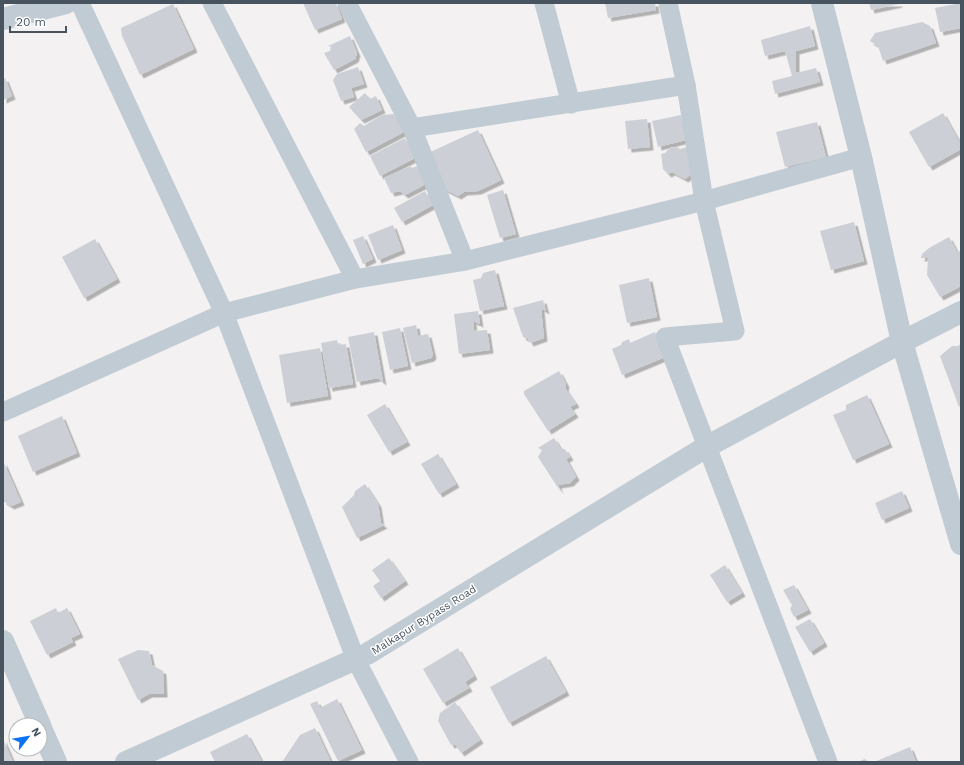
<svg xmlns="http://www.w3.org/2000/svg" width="964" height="765" font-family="'Work Sans',sans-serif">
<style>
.building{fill:#ccd0d6;filter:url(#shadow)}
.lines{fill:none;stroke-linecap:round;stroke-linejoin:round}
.minor{stroke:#c1cbd3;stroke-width:19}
.tertiary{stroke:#c1cbd3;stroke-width:22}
.labels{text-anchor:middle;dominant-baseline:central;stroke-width:3;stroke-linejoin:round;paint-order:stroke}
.street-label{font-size:11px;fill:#475460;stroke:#fff}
</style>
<defs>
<filter id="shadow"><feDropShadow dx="3.5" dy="3.5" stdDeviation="0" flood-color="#0004"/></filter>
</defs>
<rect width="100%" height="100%" fill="#f3f1f1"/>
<g class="building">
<path d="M 303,3 L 336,3 L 342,19 L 315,30 Z"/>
<path d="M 605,3 L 655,3 L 656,10 L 608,18 Z"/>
<path d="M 869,3 L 899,3 L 899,4 L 871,10 Z"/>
<path d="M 961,3 L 961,28 L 940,32 L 935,8 Z"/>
<path d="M 173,4 L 194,49 L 140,75 L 122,36 L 121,28 Z"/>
<path d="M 922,22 L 930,26 L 936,43 L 883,61 L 878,46 L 870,41 L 875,33 Z"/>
<path d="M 810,26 L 815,46 L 796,51 L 796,73 L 816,68 L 820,82 L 775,94 L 772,81 L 792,76 L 785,51 L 765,56 L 761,40 Z"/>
<path d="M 350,36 L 357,53 L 355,59 L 334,70 L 324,53 L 330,51 L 331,47 L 328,46 Z"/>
<path d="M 358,67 L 364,84 L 351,88 L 354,97 L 341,101 L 333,80 L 337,74 Z"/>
<path d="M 5,78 L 12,96 L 3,100 L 3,79 Z"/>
<path d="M 365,93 L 370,99 L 376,96 L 382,110 L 361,120 L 349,107 Z"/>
<path d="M 943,113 L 961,145 L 961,149 L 929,167 L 909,132 Z"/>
<path d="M 394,114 L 404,132 L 366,152 L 354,129 L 360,123 L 364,126 L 382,115 Z"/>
<path d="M 681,115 L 686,140 L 658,147 L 652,121 Z"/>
<path d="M 647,119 L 650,147 L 628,149 L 625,121 Z"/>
<path d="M 817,122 L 826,157 L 785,167 L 776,132 Z"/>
<path d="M 478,130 L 501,180 L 478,191 L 464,192 L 458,196 L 442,188 L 426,154 Z"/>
<path d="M 405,138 L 415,158 L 380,176 L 370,156 Z"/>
<path d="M 677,147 L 680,149 L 687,147 L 692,173 L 685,179 L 672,172 L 668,174 L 663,169 L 661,154 L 665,153 L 670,148 Z"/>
<path d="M 411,166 L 412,168 L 417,166 L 426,184 L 405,195 L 400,191 L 391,193 L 384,178 Z"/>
<path d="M 503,190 L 516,234 L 500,238 L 487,195 Z"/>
<path d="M 425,191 L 433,205 L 402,222 L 394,208 Z"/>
<path d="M 854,222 L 864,261 L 831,270 L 820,231 Z"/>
<path d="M 393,225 L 402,250 L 378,260 L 368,235 Z"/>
<path d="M 363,236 L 373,259 L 363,264 L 353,240 Z"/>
<path d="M 949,237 L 957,252 L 960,251 L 961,252 L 961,286 L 940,297 L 927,275 L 928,258 L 921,258 L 922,254 L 929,248 Z"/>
<path d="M 95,239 L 117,279 L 84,298 L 62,257 Z"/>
<path d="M 495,270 L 504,306 L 480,311 L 473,280 L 481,278 L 483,273 Z"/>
<path d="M 649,278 L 657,317 L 627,323 L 619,285 Z"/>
<path d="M 543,300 L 546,311 L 541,308 L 544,338 L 530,343 L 528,339 L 523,337 L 513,308 Z"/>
<path d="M 478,311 L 480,324 L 473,321 L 474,331 L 487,330 L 490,350 L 459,354 L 454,314 Z"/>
<path d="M 416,325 L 418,336 L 428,334 L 433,355 L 431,358 L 412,363 L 403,328 Z"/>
<path d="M 400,328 L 408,366 L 390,370 L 382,332 Z"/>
<path d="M 374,332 L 383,382 L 378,378 L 357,382 L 348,337 Z"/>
<path d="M 655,332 L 665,357 L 622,375 L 612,349 L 621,345 L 622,342 L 629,339 L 630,343 Z"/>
<path d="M 337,340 L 338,345 L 346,344 L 353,384 L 329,388 L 321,343 Z"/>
<path d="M 961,344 L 961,406 L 959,407 L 940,356 L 952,346 L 957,346 Z"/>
<path d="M 320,348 L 328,396 L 287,403 L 279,355 Z"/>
<path d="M 559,371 L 566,384 L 565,388 L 576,404 L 570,407 L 575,414 L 548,431 L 524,394 L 524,391 Z"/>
<path d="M 867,395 L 889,444 L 853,460 L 833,415 L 846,410 L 846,405 Z"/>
<path d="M 385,404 L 407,442 L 389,452 L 367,415 Z"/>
<path d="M 62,416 L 77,453 L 33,472 L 18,436 Z"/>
<path d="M 554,438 L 561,449 L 565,449 L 570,457 L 566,459 L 576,477 L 570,483 L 558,485 L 560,491 L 538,457 L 542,450 L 538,448 Z"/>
<path d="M 438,454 L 456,484 L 439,494 L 421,464 Z"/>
<path d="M 3,461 L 21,502 L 11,506 L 3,501 Z"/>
<path d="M 365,484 L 378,504 L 381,523 L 384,525 L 357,538 L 342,507 L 354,495 L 355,491 Z"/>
<path d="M 902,491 L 909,508 L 882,520 L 875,503 Z"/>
<path d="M 389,558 L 405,581 L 381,598 L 373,586 L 380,581 L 372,570 Z"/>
<path d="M 725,565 L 742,593 L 727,602 L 710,575 Z"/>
<path d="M 794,585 L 808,610 L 794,617 L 790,609 L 792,605 L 783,590 Z"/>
<path d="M 56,608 L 58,613 L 67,608 L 80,634 L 71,638 L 73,642 L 47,655 L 30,621 Z"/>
<path d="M 810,619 L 824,643 L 810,652 L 795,627 Z"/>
<path d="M 458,648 L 474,676 L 465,682 L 469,688 L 443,703 L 423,669 Z"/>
<path d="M 138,650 L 149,651 L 152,665 L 163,671 L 164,694 L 149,694 L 138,700 L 118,659 Z"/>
<path d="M 546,656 L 566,692 L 509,723 L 490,687 Z"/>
<path d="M 337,699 L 362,750 L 338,761 L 310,704 L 317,701 L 320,708 Z"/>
<path d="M 455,702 L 480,740 L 461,753 L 455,744 L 451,745 L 438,721 L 440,713 Z"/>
<path d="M 315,728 L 331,762 L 282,762 L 300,735 Z"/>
<path d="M 247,734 L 262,762 L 215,762 L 210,752 Z"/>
<path d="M 3,739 L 13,762 L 3,762 Z"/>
<path d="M 910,747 L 916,762 L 874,762 Z"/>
<path d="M 865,759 L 869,762 L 857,762 Z"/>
</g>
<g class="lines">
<g class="minor">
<path d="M 80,3 L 224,313 L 356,660 L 409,762"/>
<path d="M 212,3 L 355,279"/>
<path d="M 347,3 L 412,128 L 465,261"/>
<path d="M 544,3 L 571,104"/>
<path d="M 668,3 L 686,85 L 704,201 L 735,331 L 665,337 L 828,762"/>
<path d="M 412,128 L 686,85"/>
<path d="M 3,412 L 224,313 L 355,279 L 465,261 L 704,201 L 861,157"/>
</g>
<g class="tertiary">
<path d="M 822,3 L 861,157 L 902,342 L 961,544"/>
<path d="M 3,19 L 66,3"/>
<path d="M 3,641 L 40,725"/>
<path d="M 40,726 L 56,762"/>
<path d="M 126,762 L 367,654 L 706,447 L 902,342 L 961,312"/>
</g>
</g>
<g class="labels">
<g class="street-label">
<text transform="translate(424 620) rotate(-32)">Malkapur Bypass Road</text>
</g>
</g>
<rect width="964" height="765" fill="none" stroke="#475460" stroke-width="8"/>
<g transform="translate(28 737) rotate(59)"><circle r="19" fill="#ffffff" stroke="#b5bbbf"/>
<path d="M0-3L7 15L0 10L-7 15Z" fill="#0b72f4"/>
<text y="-6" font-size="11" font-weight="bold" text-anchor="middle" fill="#475460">N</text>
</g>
<path d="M10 26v6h56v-6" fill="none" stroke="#475460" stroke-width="2"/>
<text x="16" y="26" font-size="12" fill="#475460" stroke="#ffffff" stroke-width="3" paint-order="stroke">20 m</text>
</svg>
